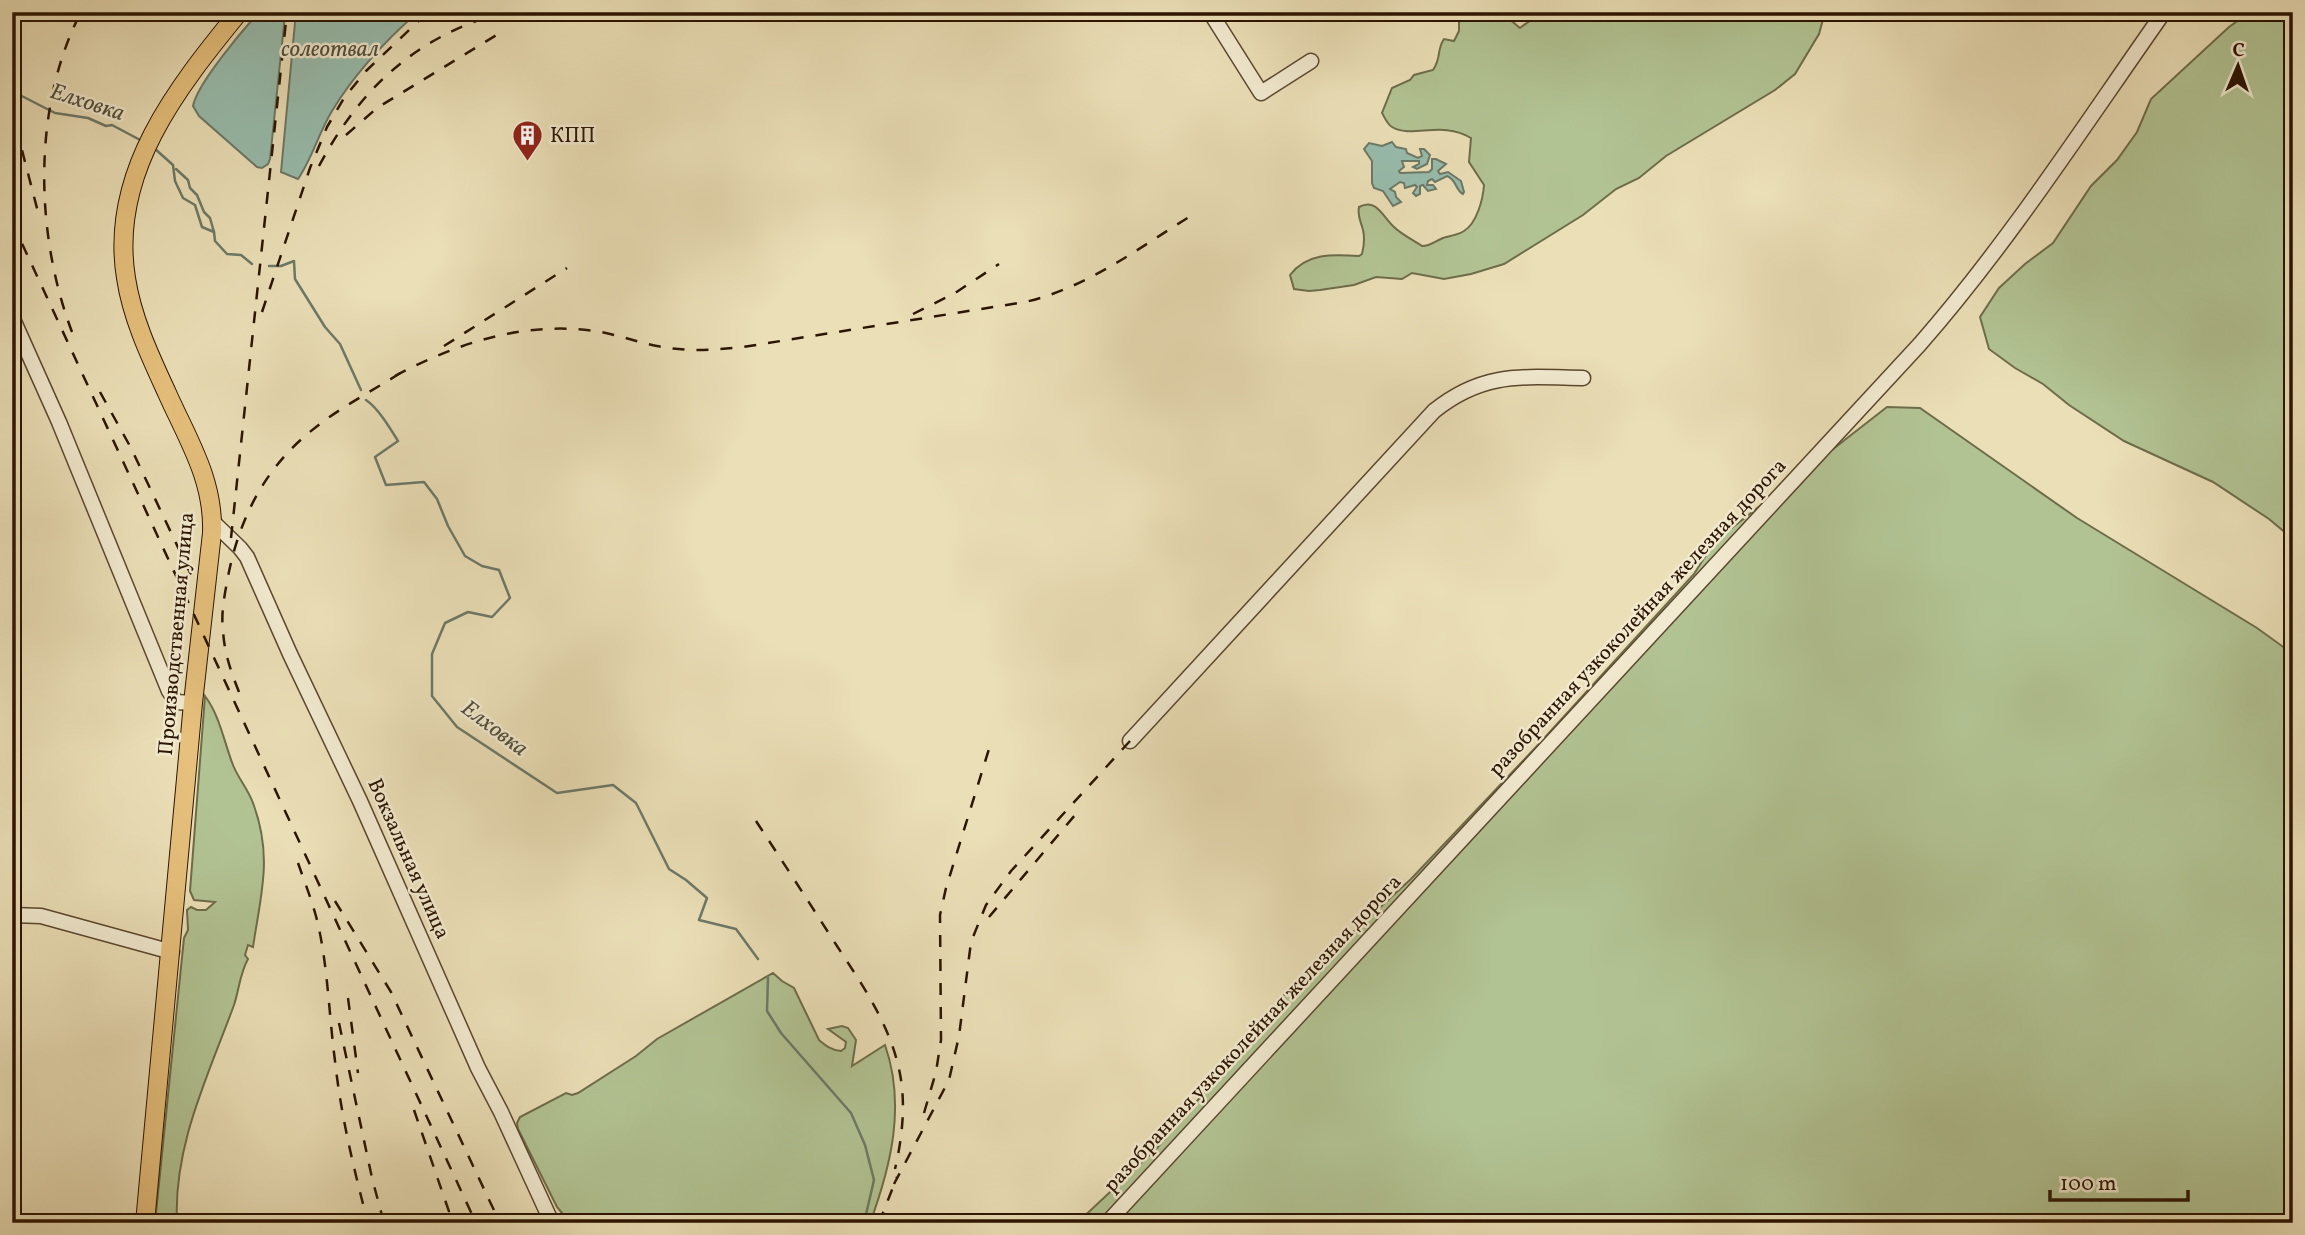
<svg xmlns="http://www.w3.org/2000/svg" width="2305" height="1235" font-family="Vollkorn,serif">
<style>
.green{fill:#b2c393;stroke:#6e6c4a;stroke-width:2}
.water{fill:#98bdae;stroke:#6c7968;stroke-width:2}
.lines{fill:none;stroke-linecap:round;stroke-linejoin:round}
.stream{stroke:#6c7968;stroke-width:2.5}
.minor-casing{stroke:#5b472e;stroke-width:17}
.major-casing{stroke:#2b1400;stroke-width:20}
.minor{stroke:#f2ead0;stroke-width:14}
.major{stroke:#e6c07c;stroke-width:18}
.rail{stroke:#2b1400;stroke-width:2.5;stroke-dasharray:12 12;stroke-linecap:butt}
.labels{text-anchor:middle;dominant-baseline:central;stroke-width:5;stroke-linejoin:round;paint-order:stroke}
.poi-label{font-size:21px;fill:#2b1400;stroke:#f2ead0;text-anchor:start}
.street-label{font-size:21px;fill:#2b1400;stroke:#f2ead0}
.water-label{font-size:23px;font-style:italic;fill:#514f3d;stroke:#f2ead0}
</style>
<rect width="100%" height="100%" fill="#ebdfb7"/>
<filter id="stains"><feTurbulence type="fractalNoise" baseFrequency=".00286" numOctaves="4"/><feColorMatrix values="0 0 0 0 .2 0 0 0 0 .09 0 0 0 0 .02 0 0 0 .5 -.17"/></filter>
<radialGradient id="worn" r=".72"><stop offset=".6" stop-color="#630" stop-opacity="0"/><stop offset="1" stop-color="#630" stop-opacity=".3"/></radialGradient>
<g class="green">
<path d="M 1449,12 L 1501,12 L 1520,28 C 1528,22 1535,16 1544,14 C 1563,10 1582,24 1598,12 L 1825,12 L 1819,34 L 1795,74 L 1775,90 L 1666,156 L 1639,178 L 1616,189 L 1583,215 L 1504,264 L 1471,274 L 1444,279 L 1412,273 L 1402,279 L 1376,277 L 1354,285 L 1320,290 L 1309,291 L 1294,289 L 1290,275 C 1307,253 1332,254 1359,256 L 1362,254 C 1364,246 1365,238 1363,230 C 1361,221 1357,217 1359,207 C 1377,198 1382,216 1394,227 C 1401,234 1413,240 1422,246 C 1431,246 1435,241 1443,238 C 1450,236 1458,235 1464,231 C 1477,223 1483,199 1484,185 L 1469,162 L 1471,138 C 1442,120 1412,139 1392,127 C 1387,124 1385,118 1382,113 L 1392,88 L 1410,80 L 1414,75 L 1433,70 C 1442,57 1436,51 1444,39 L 1454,41 L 1459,31 L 1459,21 Z"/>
<path d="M 2250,12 L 2293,12 L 2293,539 L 2269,519 L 2213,482 L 2124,441 L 2069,405 L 2043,384 L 2015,368 L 1989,349 L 1980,317 L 1999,288 L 2025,264 L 2053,243 L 2091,186 L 2117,160 L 2137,132 L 2151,99 L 2229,27 Z"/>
<path d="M 1887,407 L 1920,408 L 2077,518 L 2257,628 L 2293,654 L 2293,1223 L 1077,1223 L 1157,1148 L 1256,1032 L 1281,998 L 1411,879 L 1537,746 L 1694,574 L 1715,541 Z"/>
<path d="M 205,696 C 220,716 224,742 233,765 C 238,778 248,789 253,803 C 273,857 261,893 253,947 L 248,945 L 245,955 L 248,959 C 240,973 239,990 234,1005 C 208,1076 173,1146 177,1223 L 155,1223 L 184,938 L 188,930 L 187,910 L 191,907 L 197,910 L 206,910 L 215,902 L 194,900 L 190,891 Z"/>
<path d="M 773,973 L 782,981 L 794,988 L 819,1040 C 826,1046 831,1050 841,1051 L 845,1048 L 846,1042 L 828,1029 L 842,1026 L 848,1028 L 856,1040 L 852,1066 L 885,1045 C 906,1105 891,1166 870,1223 L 564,1223 L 562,1213 L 557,1207 L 518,1129 L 517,1123 L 520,1117 L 566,1093 L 572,1095 L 578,1093 L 636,1056 L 657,1039 Z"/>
</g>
<g class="water">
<path d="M 259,12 L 285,12 L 285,15 L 270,159 L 268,164 L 262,168 L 257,167 L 199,116 L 193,106 C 197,84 242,31 259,12 Z"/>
<path d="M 296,12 L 418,12 C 385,41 355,73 332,111 C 319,132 312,159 298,179 L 281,172 Z"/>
<path d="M 1392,142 L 1396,147 L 1406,149 L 1407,153 L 1418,158 L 1422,156 L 1420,149 L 1424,149 L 1430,155 L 1427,164 L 1417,169 L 1413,167 L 1419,164 L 1419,161 L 1402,161 L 1404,167 L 1399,171 L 1400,173 L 1429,172 L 1432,169 L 1432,159 L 1436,159 L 1446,164 L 1438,171 L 1440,174 L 1448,172 L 1461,181 L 1464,192 L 1463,194 C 1455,190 1457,180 1447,176 L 1435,182 L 1432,179 L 1428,181 L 1427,185 L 1433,185 L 1436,189 L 1428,191 L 1423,185 L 1420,186 L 1420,194 L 1416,196 L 1413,193 L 1417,187 L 1415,185 L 1405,188 L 1404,183 L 1400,182 L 1390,189 L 1395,192 L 1396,197 L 1401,202 L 1393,206 L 1383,191 L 1374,188 L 1372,183 L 1372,161 L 1364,149 L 1369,143 L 1382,146 Z"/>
</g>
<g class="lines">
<g class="stream">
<path d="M 12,91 L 55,113 L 88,118 L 106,126 L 112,125 L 142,141"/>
<path d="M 154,148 L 173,165 L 175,181 L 183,198 L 195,205 L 202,227 L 214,232 L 215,241 L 227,254 L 241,255 L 252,264"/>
<path d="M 176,169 L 188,180 L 190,188 L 197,195 L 204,212 L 210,218 L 214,232"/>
<path d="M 269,266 L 281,266 L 294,261 L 295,279 L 325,327 L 340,344 L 361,390"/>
<path d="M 366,400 C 378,408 390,428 398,441 L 375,457 L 386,485 L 424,482 L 437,499 L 448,526 L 465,556 L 482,566 L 499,570 L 510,598 L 492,617 L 468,612 L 445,623 L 432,654 L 432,696 L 457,727 L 557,793 L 613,785 L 636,803 L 669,869 L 686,880 L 707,898 L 699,920 L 736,929 L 758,959"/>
<path d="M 768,977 L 767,1011 L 781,1033 L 851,1113 L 865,1145 L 874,1180 L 864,1223"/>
</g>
<defs>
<g id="minor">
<path d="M 1210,12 L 1261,93 L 1311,61"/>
<path d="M 12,317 L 59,422 L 169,691 L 176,702 L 193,703"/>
<path d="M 212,521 L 240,548 L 247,557 L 290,654 L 360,801 L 478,1068 L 501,1112 L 552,1223"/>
<path d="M 1130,741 L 1434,411 C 1484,371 1523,377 1583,378"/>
<path d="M 12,915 L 41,916 L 172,952"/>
<path d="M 1107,1223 L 1920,344 C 2010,241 2085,124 2164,12"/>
</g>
<path id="major" d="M 145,1223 L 193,703 L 212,533 C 214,480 188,440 167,393 C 150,356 132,318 126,278 C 109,173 177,88 239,12"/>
</defs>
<use href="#minor" class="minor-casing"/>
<use href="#major" class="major-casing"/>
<use href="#minor" class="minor"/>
<use href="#major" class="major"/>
<g class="rail">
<path d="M 16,127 L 38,212"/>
<path d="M 346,135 L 377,108 L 503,31"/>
<path d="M 319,166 C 361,87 417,36 504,12"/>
<path d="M 12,222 L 476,1223"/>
<path d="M 262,312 L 310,168 L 327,127 L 344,98 L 366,71 L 428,12"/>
<path d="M 913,314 L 955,293 L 999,264"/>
<path d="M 72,332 C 35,234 32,107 81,12"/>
<path d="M 444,346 L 567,268"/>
<path d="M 395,376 C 457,343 524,321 595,331 C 616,334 636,342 657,346 C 686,352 714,350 743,347 L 1025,302 C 1086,288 1136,250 1189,217"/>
<path d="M 100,392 L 131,448 L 193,579"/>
<path d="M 231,538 L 287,12"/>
<path d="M 239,692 C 231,672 224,652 223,630 C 221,614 224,598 227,582 C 237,526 260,475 304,437 C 333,411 369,393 402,372"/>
<path d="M 756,821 C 783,862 810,904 837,946 C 863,986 891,1026 900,1074 C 906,1105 902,1139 895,1169"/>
<path d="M 298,863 C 305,883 313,903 318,924 C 328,969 329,1015 335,1061 C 341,1116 354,1170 368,1223"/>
<path d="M 335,901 L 391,992 L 500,1223"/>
<path d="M 989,917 L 1075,815"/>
<path d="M 348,998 L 358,1073"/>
<path d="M 339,1023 L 372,1178 L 384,1223"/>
<path d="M 414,1110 L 453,1223"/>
<path d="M 924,1113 L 936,1072 L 941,1040 L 940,915 L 946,888 L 989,749"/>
<path d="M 894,1184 L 949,1080 L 959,1036 L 971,942 L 986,905 L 1011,871 L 1130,741"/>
<path d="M 879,1223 L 897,1177"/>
</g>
</g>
<defs>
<symbol id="building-pin" viewBox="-11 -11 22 30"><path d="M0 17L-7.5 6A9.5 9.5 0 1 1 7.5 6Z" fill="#8f2418" stroke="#f2ead0"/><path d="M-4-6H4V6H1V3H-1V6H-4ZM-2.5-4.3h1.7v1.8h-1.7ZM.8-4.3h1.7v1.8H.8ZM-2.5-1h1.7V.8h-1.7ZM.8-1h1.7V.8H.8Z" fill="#fff"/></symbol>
</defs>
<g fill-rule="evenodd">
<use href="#building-pin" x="510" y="118" width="35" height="47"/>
</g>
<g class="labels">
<g class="poi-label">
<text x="550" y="136">КПП</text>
</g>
<g class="street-label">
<text transform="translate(1638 618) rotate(-47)">разобранная узкоколейная железная дорога</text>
<text transform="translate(177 634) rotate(-85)">Производственная улица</text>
<text transform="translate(408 859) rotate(66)">Вокзальная улица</text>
<text transform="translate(1253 1034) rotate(-47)">разобранная узкоколейная железная дорога</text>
</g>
<g class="water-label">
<text x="330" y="50">солеотвал</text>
<text transform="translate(87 103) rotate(18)">Елховка</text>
<text transform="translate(494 729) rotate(37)">Елховка</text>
</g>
</g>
<rect width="2305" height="1235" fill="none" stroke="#ebdfb7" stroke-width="42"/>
<rect x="14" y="14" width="2277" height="1207" fill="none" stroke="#2b1400" stroke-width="3.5"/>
<rect x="21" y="21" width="2263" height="1193" fill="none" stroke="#2b1400" stroke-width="2"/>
<g transform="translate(2238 66) rotate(2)" stroke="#f2ead0" stroke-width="5" paint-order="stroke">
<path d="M0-5L12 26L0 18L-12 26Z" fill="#2b1400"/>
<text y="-10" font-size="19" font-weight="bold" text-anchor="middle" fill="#2b1400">С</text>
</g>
<path d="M2050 1190v10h138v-10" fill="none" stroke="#2b1400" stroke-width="3.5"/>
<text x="2060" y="1190" font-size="21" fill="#2b1400" stroke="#f2ead0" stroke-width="5" paint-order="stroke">100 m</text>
<rect width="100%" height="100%" filter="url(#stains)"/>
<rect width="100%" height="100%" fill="url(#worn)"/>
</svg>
